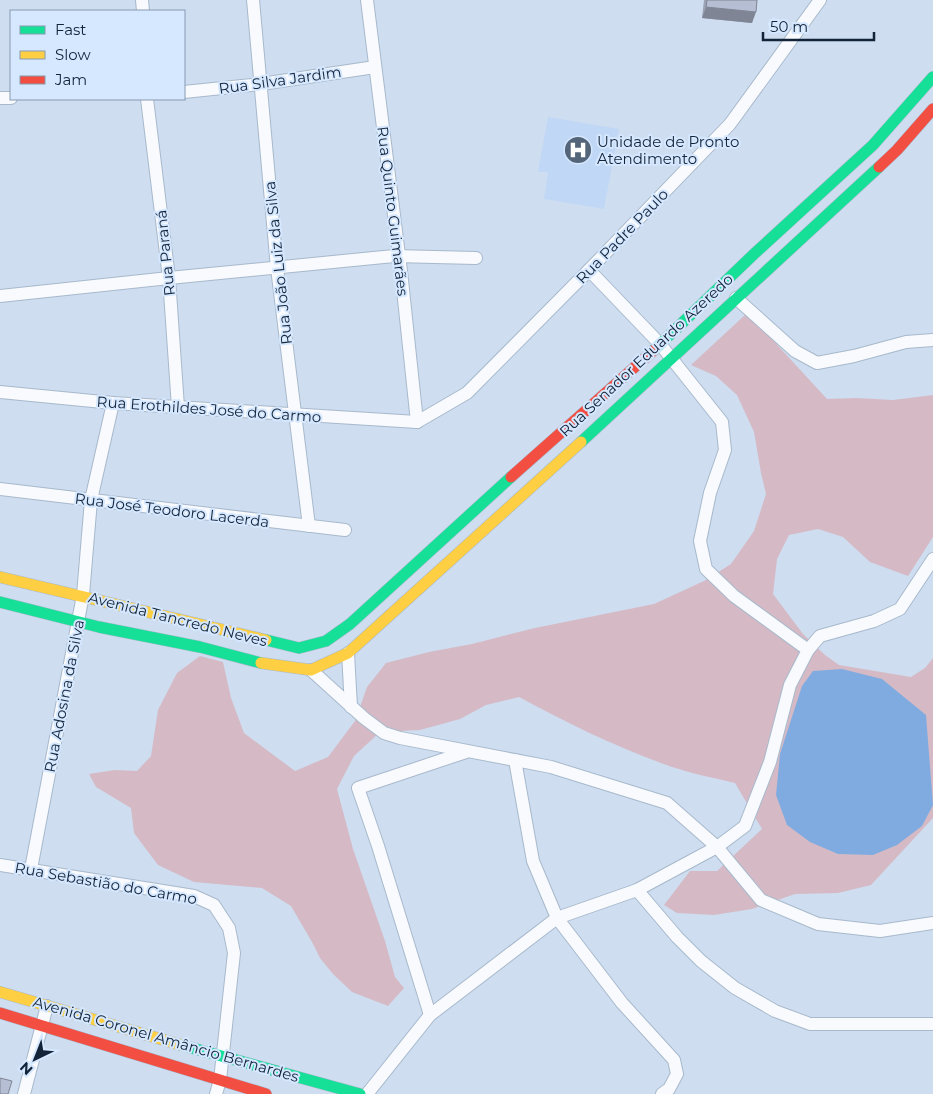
<svg xmlns="http://www.w3.org/2000/svg" width="933" height="1094" font-family="Montserrat,sans-serif">
<style>
.built{fill:#c0d8f5}
.green{fill:#d5bac5}
.water{fill:#80abe0}
.lines{fill:none;stroke-linecap:round;stroke-linejoin:round}
.street-casing{stroke:#a8b9cc;stroke-width:14}
.fast-casing{stroke:#a8b9cc;stroke-width:12}
.slow-casing{stroke:#a8b9cc;stroke-width:12}
.jam-casing{stroke:#a8b9cc;stroke-width:12}
.street{stroke:#f8fafd;stroke-width:12}
.fast{stroke:#16e098;stroke-width:11}
.slow{stroke:#ffcf43;stroke-width:11}
.jam{stroke:#f24e42;stroke-width:11}
.wall{fill:#9ca3b5}
.shaded-wall{fill:#7f8594}
.building{fill:#b5bed3;stroke:#7f8594}
.labels{text-anchor:middle;dominant-baseline:central;stroke-width:4;stroke-linejoin:round;paint-order:stroke}
.street-label{font-size:15px;fill:#132439;stroke:#d5e8ff}
.poi-label{font-size:15px;fill:#132439;stroke:#d5e8ff;text-anchor:start}
</style>
<rect width="100%" height="100%" fill="#ceddf0"/>
<path class="built" d="M 548,117 L 619,129 L 604,209 L 544,199 L 548,172 L 538,172 Z"/>
<path class="green" d="M 746,314 L 770,337 L 827,399 L 856,398 L 893,400 L 933,395 L 933,537 L 908,576 L 870,562 L 843,537 L 818,529 L 789,535 L 777,559 L 773,594 L 803,634 L 825,655 L 839,665 L 911,677 L 925,668 L 933,658 L 933,818 L 871,885 L 838,893 L 795,894 L 752,909 L 714,915 L 677,913 L 664,905 L 690,871 L 717,871 L 762,829 L 735,783 C 710,777 684,772 661,763 C 612,745 565,722 519,697 L 486,705 L 460,719 L 420,730 L 380,732 L 354,756 L 337,789 L 353,849 L 385,941 L 395,977 L 404,988 L 388,1006 L 352,992 L 333,974 L 320,958 L 312,942 L 291,906 L 262,888 L 194,882 L 158,865 L 134,833 L 131,808 L 96,787 L 89,774 L 115,770 L 137,771 L 151,756 L 158,710 L 177,673 L 200,656 L 223,662 L 231,698 L 244,733 L 295,771 L 328,757 L 355,721 L 367,687 L 386,663 L 429,652 L 472,644 L 535,628 L 654,604 L 704,581 L 731,564 L 754,531 L 766,494 L 761,473 L 754,432 L 737,395 L 716,376 L 691,365 Z"/>
<path class="water" d="M 842,669 L 882,679 L 926,715 L 933,805 L 922,826 L 897,845 L 873,855 L 838,854 L 810,842 L 787,825 L 776,795 L 780,754 L 802,686 L 813,671 Z"/>
<g class="lines">
<defs>
<g id="street">
<path d="M 142,0 L 143,11"/>
<path d="M 253,0 L 277,268 L 309,526"/>
<path d="M 367,0 L 401,271 L 417,422"/>
<path d="M 184,92 L 261,84 L 375,67"/>
<path d="M 0,98 L 11,98"/>
<path d="M 147,99 L 169,278 L 178,407"/>
<path d="M 0,296 L 169,278 L 394,256 L 476,258"/>
<path d="M 736,298 L 795,351 L 817,363 L 854,356 L 906,342 L 933,340"/>
<path d="M 0,392 L 113,403 L 417,422"/>
<path d="M 417,422 L 467,393 L 589,270 L 730,124 L 820,0"/>
<path d="M 0,489 L 345,530"/>
<path d="M 808,650 L 820,636 L 874,621 L 900,609 L 933,559"/>
<path d="M 348,653 L 351,707"/>
<path d="M 311,670 L 364,718 L 384,733 L 400,738 L 551,767 L 667,803 L 717,847 L 761,900 L 818,924 L 880,931 L 933,923"/>
<path d="M 515,760 L 533,861 L 557,918 L 622,1003 L 674,1060 L 677,1074 L 669,1089 L 662,1094"/>
<path d="M 0,865 L 194,896 L 214,905 L 229,928 L 234,953 L 220,1080 L 216,1094"/>
<path d="M 31,869 L 83,595 L 91,500 L 113,403"/>
<path d="M 637,890 L 677,937 L 701,961 L 735,988 L 775,1011 L 810,1024 L 933,1024"/>
<path d="M 430,1015 L 378,846 L 358,788 L 466,752"/>
<path d="M 24,1094 L 47,1006"/>
<path d="M 367,1094 L 430,1015 L 557,918 L 637,890 L 717,847 L 745,826 L 770,762 L 790,685 L 808,650 L 734,596 L 706,569 L 700,541 L 710,493 L 725,450 L 722,422 L 660,344 L 589,270"/>
</g>
<g id="fast">
<path d="M 654,350 L 754,254 L 873,145 L 933,77"/>
<path d="M 581,442 L 879,167"/>
<path d="M 0,602 L 99,627 L 200,647 L 261,663"/>
<path d="M 266,640 L 299,648 L 326,641 L 350,624 L 511,477"/>
<path d="M 181,1045 L 360,1094"/>
</g>
<g id="slow">
<path d="M 0,577 L 266,640"/>
<path d="M 261,663 L 311,670 L 348,653 L 581,442"/>
<path d="M 0,992 L 181,1045"/>
</g>
<g id="jam">
<path d="M 879,167 L 897,150 L 933,109"/>
<path d="M 511,477 L 654,350"/>
<path d="M 0,1013 L 266,1094"/>
</g>
</defs>
<use href="#street" class="street-casing"/>
<use href="#fast" class="fast-casing"/>
<use href="#slow" class="slow-casing"/>
<use href="#jam" class="jam-casing"/>
<use href="#street" class="street"/>
<use href="#fast" class="fast"/>
<use href="#slow" class="slow"/>
<use href="#jam" class="jam"/>
</g>
<path class="wall" d="M 704,0 L 757,0 L 752,23 L 702,18 Z"/>
<path class="shaded-wall" d="M 706,7 L 756,12 L 752,23 L 702,18 Z"/>
<g class="building">
<path d="M 707,0 L 757,0 L 756,12 L 706,7 Z"/>
<path d="M 0,1078 L 12,1081 L 8,1094 L 0,1094 Z"/>
</g>
<defs>
<symbol id="hospital-disc" viewBox="-11 -11 22 22"><circle r="9.5" fill="#546579" stroke="#d5e8ff"/><path d="M-5-5h3v3.5h4V-5h3V5h-3V1.5h-4V5h-3Z" fill="#fff"/></symbol>
</defs>
<g fill-rule="evenodd">
<use href="#hospital-disc" x="562" y="134" width="32" height="32"/>
</g>
<g class="labels">
<g class="street-label">
<text transform="translate(280 80) rotate(-8)">Rua Silva Jardim</text>
<text transform="translate(393 211) rotate(83)">Rua Quinto Guimarães</text>
<text transform="translate(622 236) rotate(-46)">Rua Padre Paulo</text>
<text transform="translate(165 253) rotate(-96)">Rua Paraná</text>
<text transform="translate(278 263) rotate(-96)">Rua João Luiz da Silva</text>
<text transform="translate(646 355) rotate(-43)">Rua Senador Eduardo Azeredo</text>
<text transform="translate(209 409) rotate(4)">Rua Erothildes José do Carmo</text>
<text transform="translate(172 510) rotate(7)">Rua José Teodoro Lacerda</text>
<text transform="translate(178 619) rotate(14)">Avenida Tancredo Neves</text>
<text transform="translate(64 696) rotate(-79)">Rua Adosina da Silva</text>
<text transform="translate(106 883) rotate(10)">Rua Sebastião do Carmo</text>
<text transform="translate(166 1039) rotate(16)">Avenida Coronel Amâncio Bernardes</text>
</g>
<g class="poi-label">
<text x="597" y="141">Unidade de Pronto<tspan x="597" dy="17">Atendimento</tspan></text>
</g>
</g>
<rect x="10" y="10" width="175" height="90" fill="#d5e8ff" stroke="#879ab0"/>
<rect x="20" y="26" width="25" height="8" fill="#16e098" stroke="#879ab0"/>
<text x="55" y="35" font-size="15" fill="#132439">Fast</text>
<rect x="20" y="51" width="25" height="8" fill="#ffcf43" stroke="#879ab0"/>
<text x="55" y="60" font-size="15" fill="#132439">Slow</text>
<rect x="20" y="76" width="25" height="8" fill="#f24e42" stroke="#879ab0"/>
<text x="55" y="85" font-size="15" fill="#132439">Jam</text>
<g transform="translate(35 1059) rotate(223)" stroke="#d5e8ff" stroke-width="4" paint-order="stroke">
<path d="M0-4L9 19L0 12L-9 19Z" fill="#132439"/>
<text y="-8" font-size="14" font-weight="bold" text-anchor="middle" fill="#132439">N</text>
</g>
<path d="M763 32v8h111v-8" fill="none" stroke="#132439" stroke-width="2.5"/>
<text x="770" y="32" font-size="15" fill="#132439" stroke="#d5e8ff" stroke-width="4" paint-order="stroke">50 m</text>
</svg>
